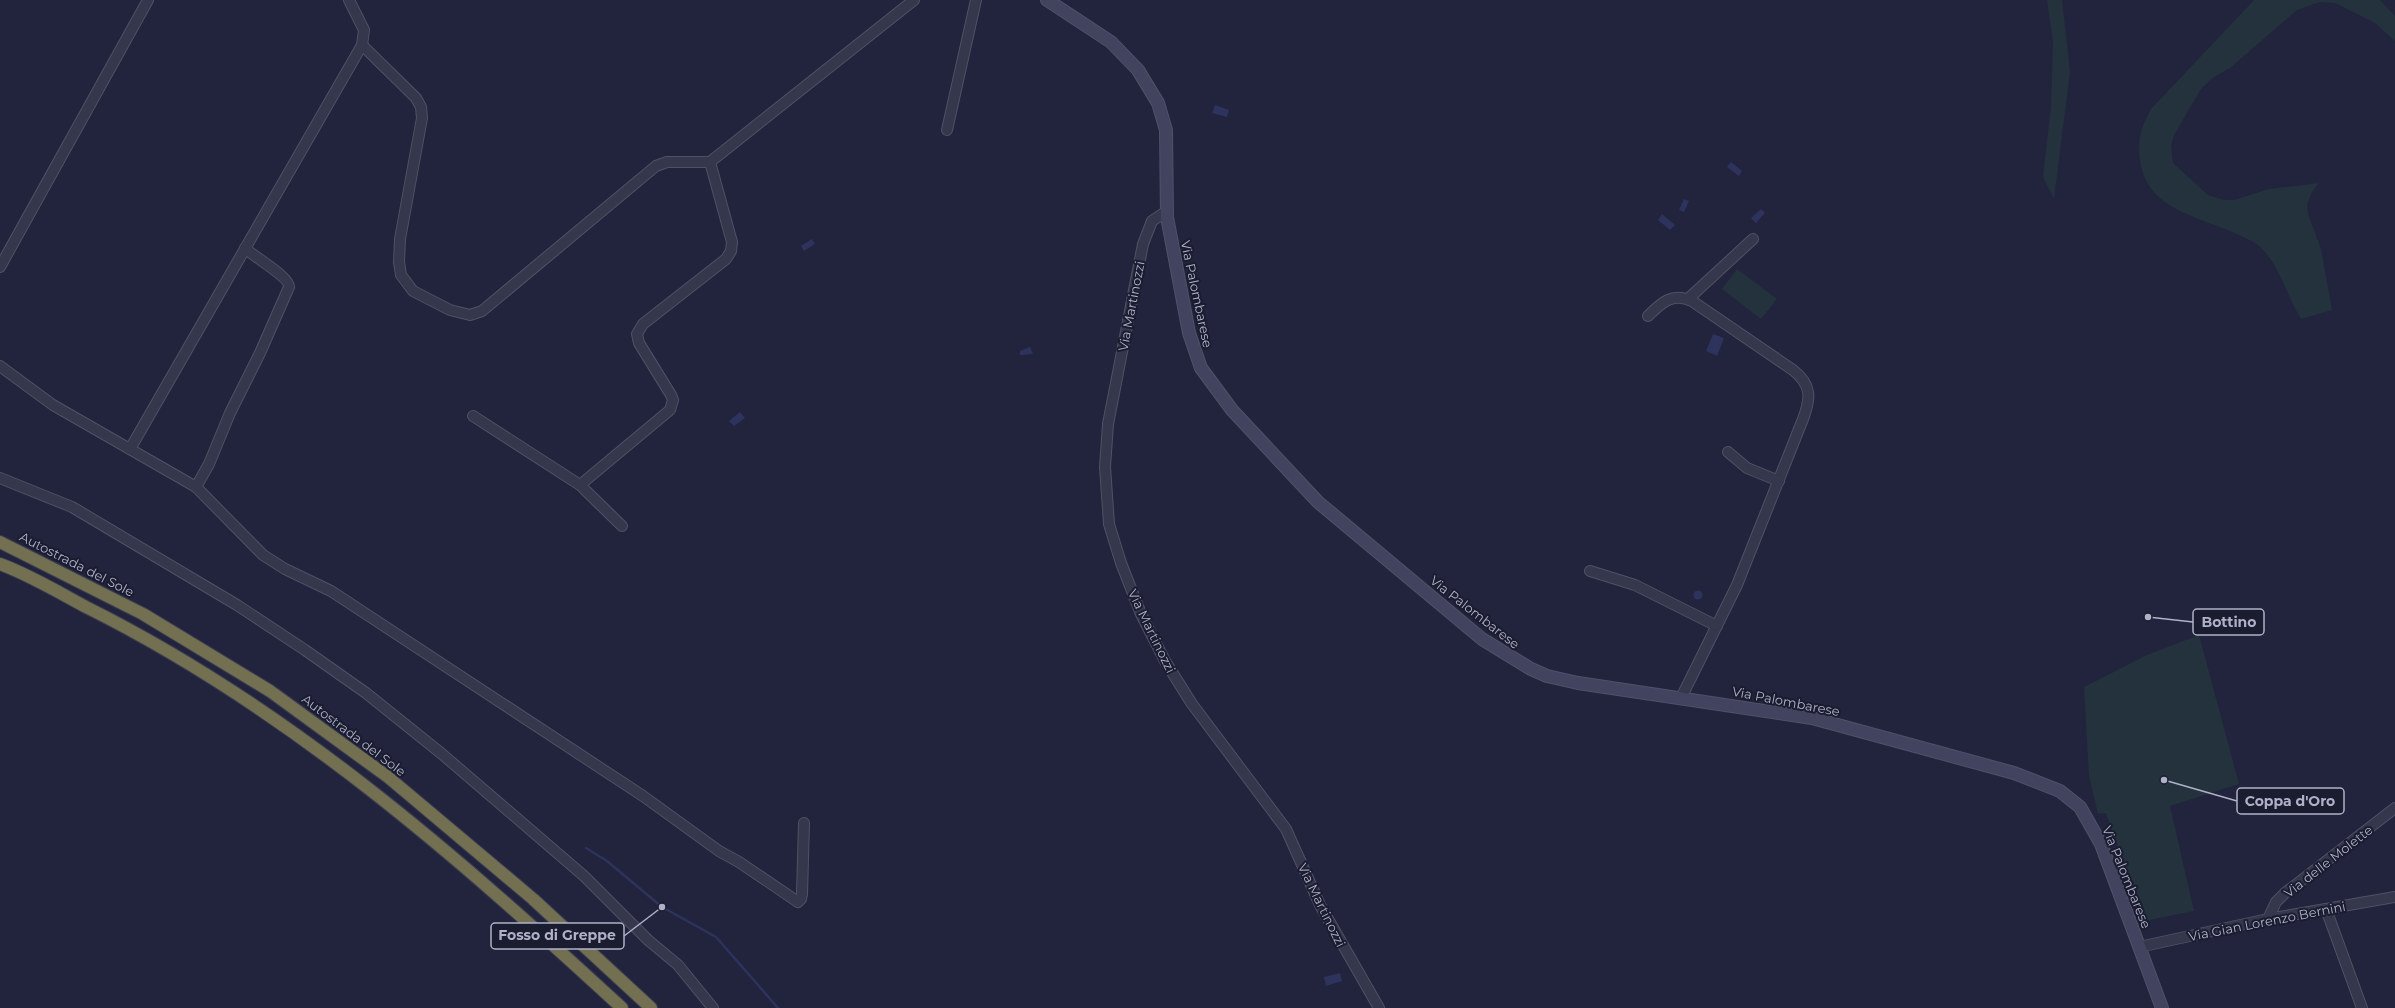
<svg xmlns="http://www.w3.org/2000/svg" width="2395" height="1008" font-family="Montserrat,sans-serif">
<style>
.green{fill:#23323d}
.water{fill:#2e335e}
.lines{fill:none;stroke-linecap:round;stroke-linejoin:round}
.stream{stroke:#2e335e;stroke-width:2.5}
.minor-casing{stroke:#505166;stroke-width:12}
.secondary-casing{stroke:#505166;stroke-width:14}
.motorway-casing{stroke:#3d3e53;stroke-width:14}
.minor{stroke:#35374c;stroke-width:10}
.secondary{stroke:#42445f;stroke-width:12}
.motorway{stroke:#727051;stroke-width:12}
.labels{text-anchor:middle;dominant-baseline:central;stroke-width:4;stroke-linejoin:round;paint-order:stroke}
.street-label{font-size:13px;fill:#b0b1c8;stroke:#1a1c30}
.leader{fill:none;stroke:#b0b1c8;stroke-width:1.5}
.callout-dot{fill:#b0b1c8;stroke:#1a1c30;stroke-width:1.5}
.callout{fill:#1a1c30;stroke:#b0b1c8;stroke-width:1.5}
.callout-label{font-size:14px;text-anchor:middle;font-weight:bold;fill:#b0b1c8}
</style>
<rect width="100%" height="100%" fill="#21243c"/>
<g class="green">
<path d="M 2047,0 L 2062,0 L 2070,72 L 2054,199 L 2043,177 L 2051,106 L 2053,42 Z"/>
<path d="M 2254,0 L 2380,0 L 2395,16 L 2395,41 L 2375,23 L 2335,3 L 2320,2 L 2297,10 L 2230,68 L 2214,77 L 2201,89 L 2174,135 L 2171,146 L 2173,163 L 2208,195 L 2224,200 L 2234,200 L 2269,189 L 2319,183 L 2312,192 L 2307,205 L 2308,214 L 2321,249 L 2332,310 L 2301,319 C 2286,295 2280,264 2258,245 C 2253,241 2245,238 2239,235 C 2202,217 2147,211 2140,161 C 2137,140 2141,127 2151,109 Z"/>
<path d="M 1737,269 L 1777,299 L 1761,319 L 1722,289 Z"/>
<path d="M 2199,635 L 2239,784 L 2170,806 L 2194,911 L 2144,921 L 2106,813 L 2098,814 L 2089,776 L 2084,687 L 2147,655 Z"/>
</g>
<g class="water">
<path d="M 1215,105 L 1229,110 L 1227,117 L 1212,113 Z"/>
<path d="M 1731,162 L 1742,171 L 1739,176 L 1727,167 Z"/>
<path d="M 1684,199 L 1689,201 L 1684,212 L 1679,210 Z"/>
<path d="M 1761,209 L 1765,213 L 1756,223 L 1751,218 Z"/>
<path d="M 1662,214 L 1675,225 L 1670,230 L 1658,220 Z"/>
<path d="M 812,239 L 815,244 L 804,251 L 801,246 Z"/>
<path d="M 1713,334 L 1724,338 L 1717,356 L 1706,351 Z"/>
<path d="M 1030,347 L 1033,354 L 1020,355 L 1020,351 Z"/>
<path d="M 740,412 L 745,418 L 734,426 L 729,421 Z"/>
<circle cx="1698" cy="595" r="4.5"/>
<path d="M 1340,973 L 1342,981 L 1326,986 L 1324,977 Z"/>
</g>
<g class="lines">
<path class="stream" d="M 586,848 L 607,861 L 662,907 L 716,937 L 778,1008"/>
<defs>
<g id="minor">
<path d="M 362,45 L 416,98 L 421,107 L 422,118 L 400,239 L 399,262 L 401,275 L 413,291 L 450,310 L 470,315 L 482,311 L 656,166 L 667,162 L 710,162 L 732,242 L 731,251 L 726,259 L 643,324 L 637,334 L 639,343 L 671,395 L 673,400 L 670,410 L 580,485 L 473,416"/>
<path d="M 947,130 L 976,0"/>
<path d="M 710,162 L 914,0"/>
<path d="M 1167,211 L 1152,221 L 1143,244 L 1108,424 L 1105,467 L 1109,524 L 1121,563 L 1141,614 L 1165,661 L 1192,704 L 1286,829 L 1320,905 L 1379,1008"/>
<path d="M 0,267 L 148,0"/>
<path d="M 1688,299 L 1753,239"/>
<path d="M 1648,316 C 1661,303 1672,292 1692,301 L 1793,370 C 1812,385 1811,398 1803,419 L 1737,585 L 1681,698"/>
<path d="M 0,366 L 53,405 L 196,487 L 263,555 L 285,569 L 331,591 L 643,796 L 719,851 L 739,862 L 798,902 L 801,899 L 802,894 L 804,823"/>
<path d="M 130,449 L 362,45 L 364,30 L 349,0"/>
<path d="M 1728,452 L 1747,468 L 1779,481"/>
<path d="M 0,478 L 72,507 L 237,605 L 305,650 L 366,693 L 442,754 L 584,876 L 648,940 L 678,965 L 713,1008"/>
<path d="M 580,485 L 622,526"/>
<path d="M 196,487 L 209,464 L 230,413 L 260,353 L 289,287 C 290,277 254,257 245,248"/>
<path d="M 1590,571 L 1635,585 L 1717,626"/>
<path d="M 2326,909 L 2362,1008"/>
<path d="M 2268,919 L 2276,902 L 2285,893 L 2395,808"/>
<path d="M 2139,947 L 2268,919 L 2395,897"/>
</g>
<path id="secondary" d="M 1047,0 L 1111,42 L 1138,70 L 1158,103 L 1166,130 L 1167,217 L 1189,333 L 1201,368 L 1232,410 L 1318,502 L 1482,639 L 1531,669 L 1547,676 L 1578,683 L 1812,718 L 2014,773 L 2060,791 L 2080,807 L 2101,844 L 2162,1008"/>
<g id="motorway">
<path d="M 0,542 L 143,614 L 270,691 L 388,777 L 533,899 L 651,1008"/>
<path d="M 0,564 C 30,575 58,592 86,607 C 289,708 457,856 622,1008"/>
</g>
</defs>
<use href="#minor" class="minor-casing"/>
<use href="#secondary" class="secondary-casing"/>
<use href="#motorway" class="motorway-casing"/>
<use href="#minor" class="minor"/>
<use href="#secondary" class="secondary"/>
<use href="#motorway" class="motorway"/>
</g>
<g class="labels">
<g class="street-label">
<text transform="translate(1197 294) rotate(78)">Via Palombarese</text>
<text transform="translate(1131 306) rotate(-79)">Via Martinozzi</text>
<text transform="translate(77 564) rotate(27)">Autostrada del Sole</text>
<text transform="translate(1475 612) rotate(38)">Via Palombarese</text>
<text transform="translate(1152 631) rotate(64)">Via Martinozzi</text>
<text transform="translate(1786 701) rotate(11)">Via Palombarese</text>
<text transform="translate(354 735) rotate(37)">Autostrada del Sole</text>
<text transform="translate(2328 861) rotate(-38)">Via delle Molette</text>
<text transform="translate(2127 877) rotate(68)">Via Palombarese</text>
<text transform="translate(1322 905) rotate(64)">Via Martinozzi</text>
<text transform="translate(2267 921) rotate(-11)">Via Gian Lorenzo Bernini</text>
</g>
</g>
<path class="leader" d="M2148 617L2193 622M2164 780L2237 801M662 907L624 936"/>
<g class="callout-dot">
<circle cx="2148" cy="617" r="4"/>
<circle cx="2164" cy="780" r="4"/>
<circle cx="662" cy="907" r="4"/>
</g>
<g class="callout">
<rect x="2193" y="609" width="71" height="26" rx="4"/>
<rect x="2237" y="788" width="107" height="26" rx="4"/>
<rect x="491" y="923" width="133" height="26" rx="4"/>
</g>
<g class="callout-label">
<text x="2229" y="627">Bottino</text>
<text x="2290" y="806">Coppa d'Oro</text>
<text x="557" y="940">Fosso di Greppe</text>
</g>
</svg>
